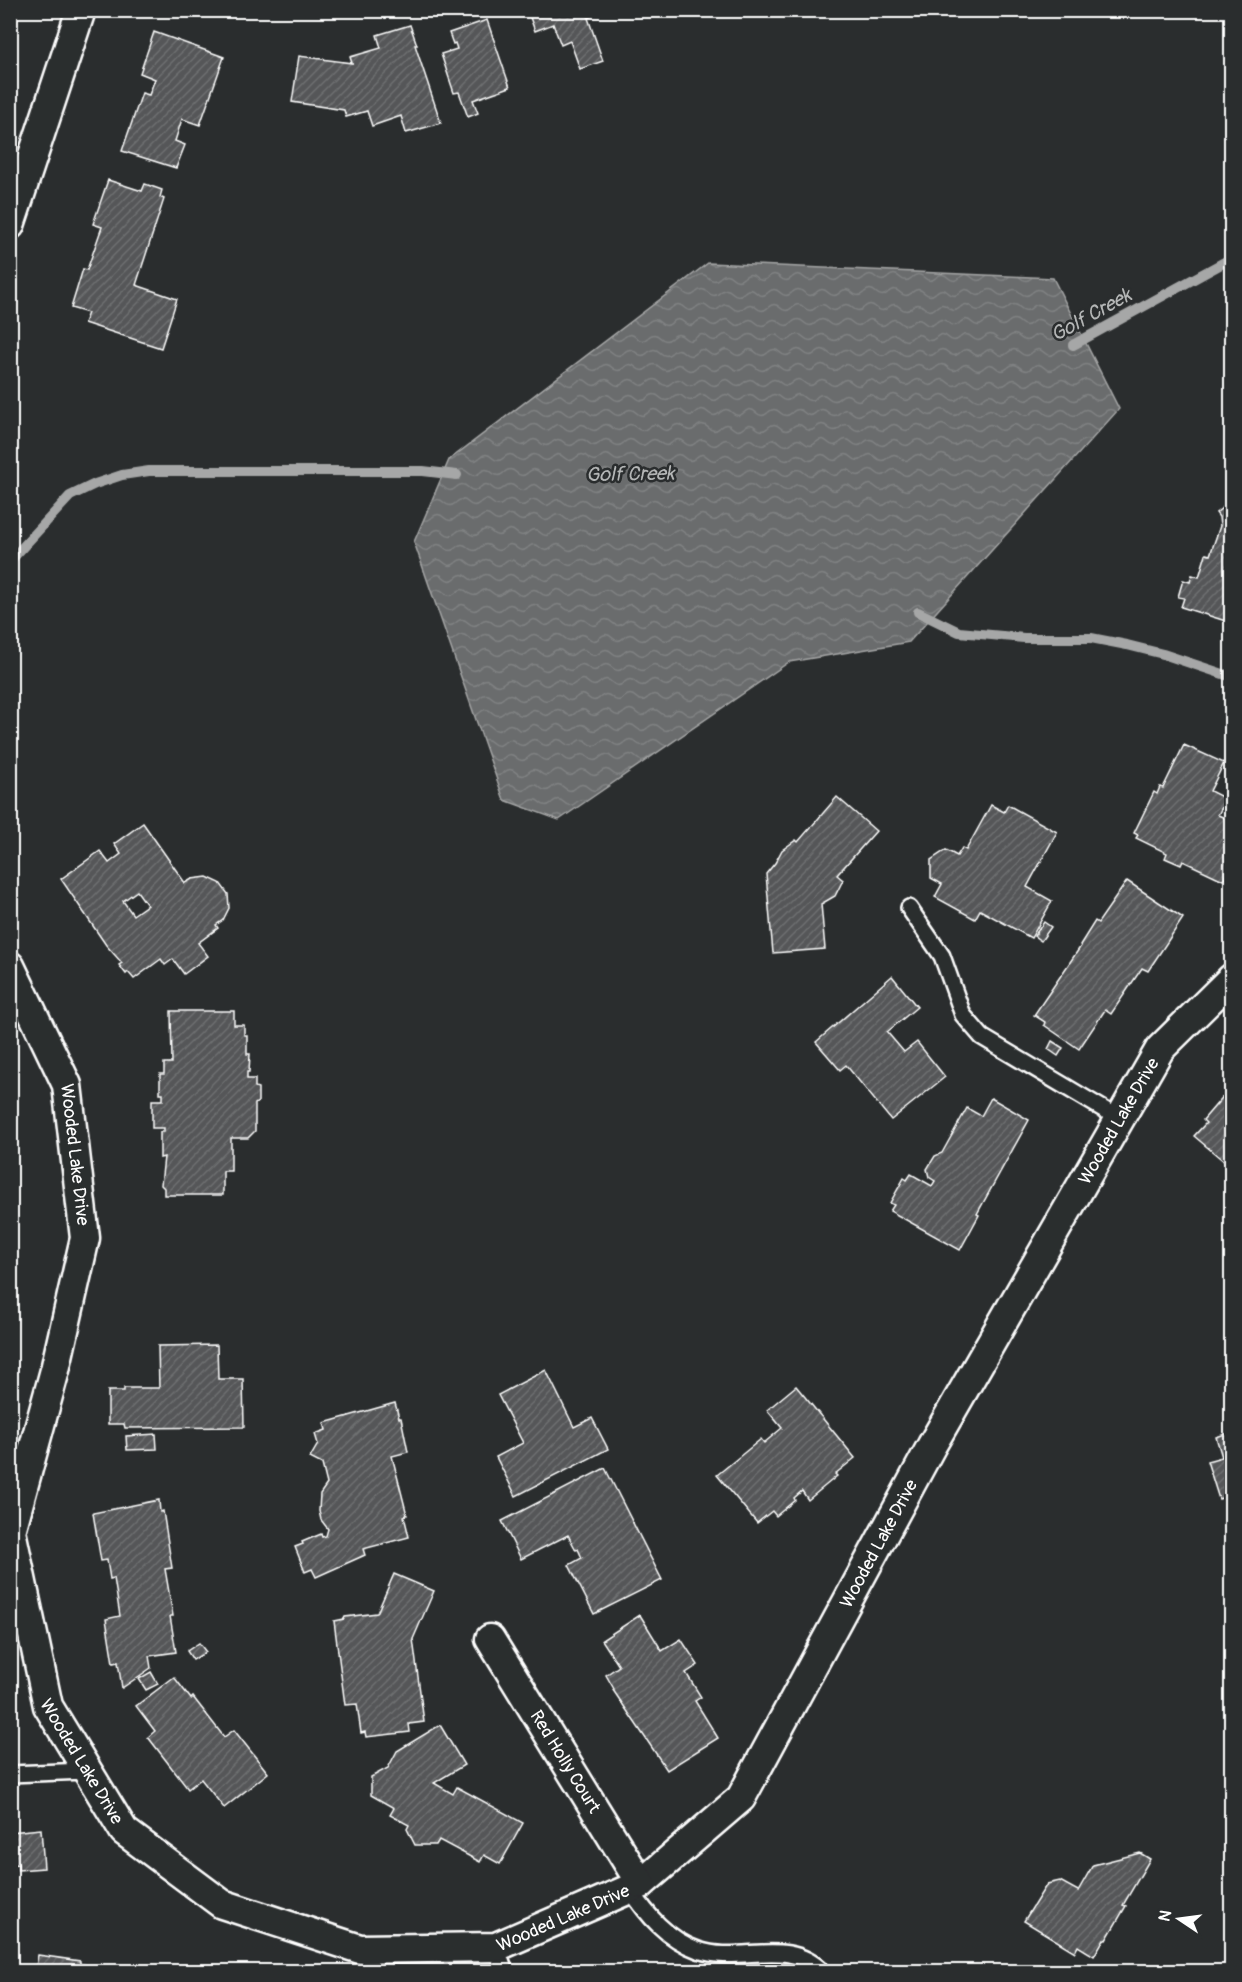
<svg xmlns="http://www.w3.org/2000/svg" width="1242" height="1982" font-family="Pangolin,sans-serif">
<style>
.water{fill:url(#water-waves);stroke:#a6a7a7;stroke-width:1.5}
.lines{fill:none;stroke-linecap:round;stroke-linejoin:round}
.stream{stroke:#a6a7a7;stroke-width:10}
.building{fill:url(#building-hatch);stroke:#fff;stroke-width:1.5;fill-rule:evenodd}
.lane-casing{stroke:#fff;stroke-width:20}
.street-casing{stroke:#fff;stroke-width:33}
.lane{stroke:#2a2d2e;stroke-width:15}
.street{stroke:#2a2d2e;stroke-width:28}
.labels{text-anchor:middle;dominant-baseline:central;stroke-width:5;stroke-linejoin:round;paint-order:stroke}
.street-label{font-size:18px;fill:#fff;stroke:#2a2d2e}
.water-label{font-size:20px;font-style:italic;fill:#b4b6b6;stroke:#2a2d2e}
</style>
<defs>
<pattern id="water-waves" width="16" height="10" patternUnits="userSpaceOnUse" patternTransform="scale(1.5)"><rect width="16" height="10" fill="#6a6c6d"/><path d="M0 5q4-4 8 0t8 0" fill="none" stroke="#808283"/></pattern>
<pattern id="building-hatch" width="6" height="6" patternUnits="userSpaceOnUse" patternTransform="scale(1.5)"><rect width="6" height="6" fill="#555758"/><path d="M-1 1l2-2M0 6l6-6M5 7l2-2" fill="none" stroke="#6e7071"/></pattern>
</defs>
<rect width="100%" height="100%" fill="#2a2d2e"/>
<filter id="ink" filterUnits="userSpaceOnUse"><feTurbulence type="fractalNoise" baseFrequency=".0167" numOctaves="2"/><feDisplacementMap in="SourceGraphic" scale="12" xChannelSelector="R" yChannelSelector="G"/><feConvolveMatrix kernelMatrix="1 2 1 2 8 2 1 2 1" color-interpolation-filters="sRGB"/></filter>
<g filter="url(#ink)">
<path class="water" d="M 708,263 L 1053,278 L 1119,409 L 909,642 L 789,662 L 559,820 L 504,800 L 414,542 L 449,460 Z"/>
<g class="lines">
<g class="stream">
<path d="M 1073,345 L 1232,258"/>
<path d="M 10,561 L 70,496 L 95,484 L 122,475 L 149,471 L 423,471 L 457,475"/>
<path d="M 918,612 L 959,632 L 1024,638 L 1091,638 L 1127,645 L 1163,654 L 1232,677"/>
</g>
</g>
<g class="building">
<path d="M 533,10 L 605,10 L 588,18 L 603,61 L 580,69 L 570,41 L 561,45 L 553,24 L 535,31 L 528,12 Z"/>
<path d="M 487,20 L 510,87 L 473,100 L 478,113 L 468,117 L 459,92 L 454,93 L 441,54 L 457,49 L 455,43 L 453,44 L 449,33 Z"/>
<path d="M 410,25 L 417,45 L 415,45 L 441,123 L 406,133 L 401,116 L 372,126 L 367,111 L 346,117 L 344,110 L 292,102 L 299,56 L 352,63 L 350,57 L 381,48 L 377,35 Z"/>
<path d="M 154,32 L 224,57 L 200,125 L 182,119 L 175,141 L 185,145 L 176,168 L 122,151 L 142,93 L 149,95 L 155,79 L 140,73 Z"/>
<path d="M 108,180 L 142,191 L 145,184 L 162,190 L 160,197 L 164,199 L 136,285 L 177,299 L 161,348 L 84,323 L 88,313 L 71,308 L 83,269 L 87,270 L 102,227 L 93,224 Z"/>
<path d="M 1232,500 L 1232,614 L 1229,622 L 1181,607 L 1184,598 L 1178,597 L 1183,580 L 1190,582 L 1192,575 L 1199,577 L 1206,554 L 1210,555 L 1220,526 L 1219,517 L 1216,513 Z"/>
<path d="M 1184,745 L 1224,763 L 1210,791 L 1226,799 L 1218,815 L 1232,821 L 1232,863 L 1223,880 L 1183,861 L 1181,865 L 1165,858 L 1167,853 L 1136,838 L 1138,835 L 1134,833 L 1154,792 L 1157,794 L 1160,787 L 1163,788 Z"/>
<path d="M 837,797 L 876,831 L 837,875 L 843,880 L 835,896 L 821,904 L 825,949 L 773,953 L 766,874 L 775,863 L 782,850 L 796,840 L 798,842 Z"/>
<path d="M 991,805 L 1004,812 L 1008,805 L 1057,832 L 1027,887 L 1052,901 L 1031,938 L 980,910 L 975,919 L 935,897 L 942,884 L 931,878 L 931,860 L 946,850 L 957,856 L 962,848 L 966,850 Z"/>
<path d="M 143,823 L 185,883 L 192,879 L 207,877 L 220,883 L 228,894 L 229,908 L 223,920 L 216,925 L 218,928 L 198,943 L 208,956 L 184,974 L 173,959 L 165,965 L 161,959 L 134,979 L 128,972 L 126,974 L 119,965 L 122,963 L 106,945 L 61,879 L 100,851 L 109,863 L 121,854 L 114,844 ZM 137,891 L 147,905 L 133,915 L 123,901 Z"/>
<path d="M 1127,881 L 1183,918 L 1148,971 L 1142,968 L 1111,1014 L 1105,1010 L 1079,1049 L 1044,1025 L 1045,1022 L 1034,1015 L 1081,946 L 1080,945 L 1095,921 L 1098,923 Z"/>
<path d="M 1044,922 L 1051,927 L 1041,941 L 1034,936 Z"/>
<path d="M 892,976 L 917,1007 L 887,1032 L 904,1052 L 917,1042 L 945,1077 L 891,1120 L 846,1065 L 840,1070 L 816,1042 Z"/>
<path d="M 171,1011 L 234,1011 L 234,1025 L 244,1025 L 244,1035 L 247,1035 L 247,1054 L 250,1054 L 249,1072 L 247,1072 L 247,1079 L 255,1079 L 255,1087 L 258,1088 L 258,1102 L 255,1104 L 255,1131 L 248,1138 L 231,1138 L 231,1171 L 223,1171 L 223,1195 L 164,1195 L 164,1188 L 161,1185 L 164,1157 L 160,1158 L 160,1132 L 164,1132 L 164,1128 L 152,1128 L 152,1100 L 163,1100 L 163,1093 L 160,1093 L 160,1074 L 164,1074 L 164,1063 L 172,1063 Z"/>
<path d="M 1052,1041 L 1063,1048 L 1058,1056 L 1048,1049 Z"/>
<path d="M 1232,1086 L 1232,1168 L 1194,1136 L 1206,1123 L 1203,1120 Z"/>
<path d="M 991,1098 L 1029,1120 L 977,1214 L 979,1215 L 960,1250 L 890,1211 L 894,1205 L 890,1203 L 904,1178 L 907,1180 L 911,1174 L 932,1186 L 935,1181 L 929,1177 L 927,1169 L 935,1156 L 942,1153 L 967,1108 L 981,1116 Z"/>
<path d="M 217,1345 L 218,1379 L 243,1379 L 244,1427 L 125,1428 L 124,1424 L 108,1424 L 108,1391 L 124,1391 L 124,1388 L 159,1388 L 158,1346 Z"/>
<path d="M 546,1370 L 574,1427 L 592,1418 L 608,1449 L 516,1496 L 496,1457 L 523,1443 L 498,1395 Z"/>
<path d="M 796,1386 L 855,1458 L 835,1474 L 837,1476 L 808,1500 L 802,1491 L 794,1498 L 795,1500 L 776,1516 L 772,1511 L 757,1523 L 717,1475 L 761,1439 L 764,1443 L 782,1428 L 767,1410 Z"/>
<path d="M 395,1403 L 399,1418 L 401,1418 L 408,1452 L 392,1456 L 407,1515 L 404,1516 L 409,1537 L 363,1549 L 365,1555 L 316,1577 L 312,1569 L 305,1572 L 295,1547 L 303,1544 L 302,1542 L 321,1534 L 322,1537 L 326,1536 L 328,1529 L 321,1520 L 319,1511 L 320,1494 L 327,1484 L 322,1464 L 310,1458 L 318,1444 L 315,1434 L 326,1430 L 324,1423 Z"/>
<path d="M 1232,1432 L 1232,1495 L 1219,1499 L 1207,1461 L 1222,1457 L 1216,1437 Z"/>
<path d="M 156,1434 L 157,1449 L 127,1450 L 126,1436 Z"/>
<path d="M 605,1468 L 662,1580 L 594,1614 L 569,1565 L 582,1558 L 578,1549 L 576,1550 L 568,1535 L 521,1559 L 502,1521 Z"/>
<path d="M 159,1500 L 160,1512 L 163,1511 L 172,1568 L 165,1569 L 173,1616 L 170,1616 L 176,1652 L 149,1656 L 151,1668 L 122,1688 L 118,1662 L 113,1663 L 106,1619 L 120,1616 L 114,1578 L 110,1579 L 107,1560 L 101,1561 L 93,1513 Z"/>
<path d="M 394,1574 L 434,1591 L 413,1639 L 424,1722 L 409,1724 L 410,1732 L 366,1737 L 365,1732 L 361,1733 L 357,1704 L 345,1705 L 334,1621 L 344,1619 L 345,1617 L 377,1613 Z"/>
<path d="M 640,1615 L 662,1651 L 681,1639 L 698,1665 L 686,1673 L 701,1697 L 695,1701 L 718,1738 L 667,1770 L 613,1690 L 614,1689 L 606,1675 L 619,1666 L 602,1640 Z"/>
<path d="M 199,1643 L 206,1652 L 193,1660 L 187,1651 Z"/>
<path d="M 151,1672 L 158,1684 L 146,1690 L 139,1679 Z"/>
<path d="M 174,1677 L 191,1699 L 193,1697 L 224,1737 L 234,1730 L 268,1773 L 224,1808 L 201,1779 L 188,1789 L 148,1737 L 155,1731 L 136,1706 Z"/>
<path d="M 440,1725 L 464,1765 L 434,1783 L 453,1794 L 457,1787 L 523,1823 L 500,1864 L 484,1855 L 480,1862 L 439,1840 L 436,1845 L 415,1845 L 407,1829 L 409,1825 L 390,1815 L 394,1808 L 371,1795 L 371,1777 L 388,1768 L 397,1751 Z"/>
<path d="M 41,1829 L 44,1868 L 18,1870 L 18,1864 L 10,1865 L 10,1832 Z"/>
<path d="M 1140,1853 L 1150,1859 L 1123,1905 L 1126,1906 L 1106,1940 L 1104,1939 L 1094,1956 L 1078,1946 L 1075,1952 L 1024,1921 L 1047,1884 L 1060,1881 L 1078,1891 L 1093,1865 Z"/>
<path d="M 38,1955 L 80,1961 L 80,1964 L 104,1967 L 103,1972 L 35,1972 Z"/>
</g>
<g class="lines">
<defs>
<g id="lane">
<path d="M 909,908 L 942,956 L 963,1015 L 982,1037 L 1120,1119"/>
<path d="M 10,1774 L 86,1771"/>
<path d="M 630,1889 C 647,1915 667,1939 698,1950 C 741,1965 787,1935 823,1972"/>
<path d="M 496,1947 L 505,1972"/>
</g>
<g id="street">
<path d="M 10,225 L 81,10"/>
<path id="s1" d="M 10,966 L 67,1085 L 85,1238 L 55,1370 L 11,1531 L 48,1706 L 124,1831 L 222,1904 L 360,1949 L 496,1947 L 641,1884 L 741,1798 L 932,1445 L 1160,1049 L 1232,978"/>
<path id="s2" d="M 490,1639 L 641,1884"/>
</g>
</defs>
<use href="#lane" class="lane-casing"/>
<use href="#street" class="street-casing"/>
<use href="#lane" class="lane"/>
<use href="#street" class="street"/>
</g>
</g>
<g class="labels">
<g class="street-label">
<text stroke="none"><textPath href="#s1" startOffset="2382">Wooded Lake Drive</textPath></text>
<text stroke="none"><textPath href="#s1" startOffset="202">Wooded Lake Drive</textPath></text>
<text stroke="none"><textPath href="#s1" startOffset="1896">Wooded Lake Drive</textPath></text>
<text stroke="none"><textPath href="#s1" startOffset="832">Wooded Lake Drive</textPath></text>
<text stroke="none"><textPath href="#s2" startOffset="144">Red Holly Court</textPath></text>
<text stroke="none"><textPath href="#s1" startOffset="1390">Wooded Lake Drive</textPath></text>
</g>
<g class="water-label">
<text transform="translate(1091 315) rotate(-29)">Golf Creek</text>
<text transform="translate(630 474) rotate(-1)">Golf Creek</text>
</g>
</g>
<rect width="1242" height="1982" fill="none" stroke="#2a2d2e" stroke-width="36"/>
<rect x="18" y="18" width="1206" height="1946" fill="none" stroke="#fff" stroke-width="2" filter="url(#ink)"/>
<g transform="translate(1179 1919) rotate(283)" stroke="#2a2d2e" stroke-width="4.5" paint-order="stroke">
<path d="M0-4.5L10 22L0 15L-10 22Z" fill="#ffffff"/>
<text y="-9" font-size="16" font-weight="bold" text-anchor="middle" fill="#ffffff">N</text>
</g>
</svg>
